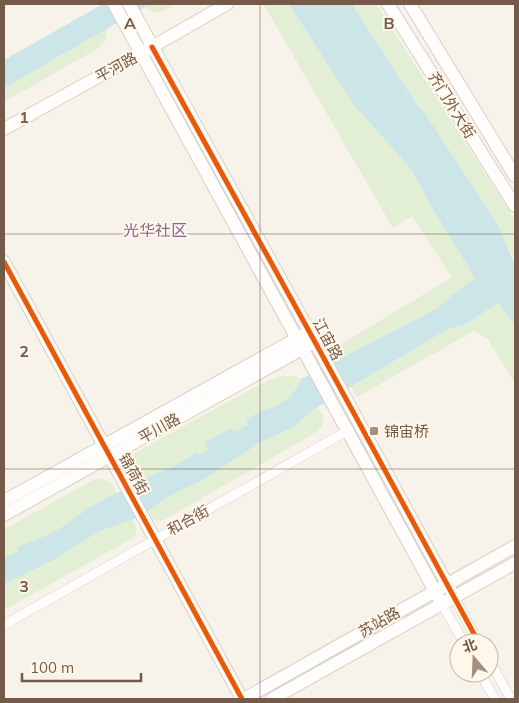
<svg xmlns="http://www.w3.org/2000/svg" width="519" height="703" font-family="Mulish,'Noto Sans SC',sans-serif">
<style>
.green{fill:#e2efd4}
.water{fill:#cbe5e8}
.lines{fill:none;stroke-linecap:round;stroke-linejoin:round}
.street-casing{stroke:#d6cfc6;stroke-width:10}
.secondary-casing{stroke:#d6cfc6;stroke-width:14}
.street{stroke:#fefdfc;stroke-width:9}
.secondary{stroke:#fefdfc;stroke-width:12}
.cycleway-casing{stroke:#fff7ea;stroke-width:8}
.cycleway{stroke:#e8590c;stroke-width:5}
.grid{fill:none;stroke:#765a49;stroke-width:1;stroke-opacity:0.55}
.poi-dot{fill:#a39081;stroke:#fff7ea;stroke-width:2}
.labels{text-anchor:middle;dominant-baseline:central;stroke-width:4;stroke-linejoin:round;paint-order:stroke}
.street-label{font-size:15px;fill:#765a49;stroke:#fff7ea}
.poi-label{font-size:15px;fill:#765a49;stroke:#fff7ea;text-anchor:start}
.neighbourhood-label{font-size:16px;fill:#896499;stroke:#fff7ea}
.grid-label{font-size:16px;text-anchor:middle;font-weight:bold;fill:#765a49;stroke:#fff7ea;stroke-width:4;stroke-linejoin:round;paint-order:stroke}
</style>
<rect width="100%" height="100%" fill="#f7f3ea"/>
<g class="green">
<path d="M 150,4 L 175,4 C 165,10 155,17 145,7 Z"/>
<path d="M 265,4 L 289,4 L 353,104 L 411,169 L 431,206 L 475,278 L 451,296 L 438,308 L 338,360 L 332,350 L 452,277 L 412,216 L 393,228 L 264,5 Z"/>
<path d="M 352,4 L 376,4 L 515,220 L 515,262 L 498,225 L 425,113 L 417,105 Z"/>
<path d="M 107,29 C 107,38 104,44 97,49 L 4,102 L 4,88 Z"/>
<path d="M 498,302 L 515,325 L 515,384 L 487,338 L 474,331 L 357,397 L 352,387 L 448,329 L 464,325 Z"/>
<path d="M 282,376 L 296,376 L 305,382 L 323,416 C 325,427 318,430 310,436 L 164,520 L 157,521 L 153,519 L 126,472 L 125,464 L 129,457 L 133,454 L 266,381 Z"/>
<path d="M 101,479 L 110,482 L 112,484 L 136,526 C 137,532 136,535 131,539 L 4,610 L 4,529 L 88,483 L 94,480 Z"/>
</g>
<g class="water">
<path d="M 103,4 L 150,4 L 4,88 L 4,60 Z"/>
<path d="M 289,4 L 352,4 L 417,105 L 425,113 L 498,225 L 513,260 L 515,262 L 515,325 L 498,303 L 464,325 L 448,329 L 311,411 L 295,426 L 259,443 L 206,478 L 165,498 L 148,511 L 132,520 L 101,530 L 53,560 L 4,584 L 4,555 L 6,557 L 18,551 L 18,547 L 52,533 L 64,526 L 90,507 L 141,480 L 179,464 L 197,452 L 198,455 L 208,450 L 205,442 L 231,428 L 234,432 L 248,425 L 246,420 C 250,418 255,414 260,412 C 265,409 272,408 278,405 C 289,399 297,390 301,379 L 438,308 L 451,296 L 475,278 L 431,206 L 411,169 L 353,104 Z"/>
</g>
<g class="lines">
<defs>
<g id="street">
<path d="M 454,597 L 479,643"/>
<path d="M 442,604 L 464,643"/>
<path d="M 4,625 L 347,431"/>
<path d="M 489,660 L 511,699"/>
<path d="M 480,673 L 495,699"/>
</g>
<g id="secondary">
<path d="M 114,4 L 442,604"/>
<path d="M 129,4 L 315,342 L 454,597"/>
<path d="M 388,4 L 515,206"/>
<path d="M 410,4 L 515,176"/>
<path d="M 4,129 L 152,47 L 227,4"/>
<path d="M 4,262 L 242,699"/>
<path d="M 4,501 L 303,335"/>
<path d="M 4,515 L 309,345"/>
<path d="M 244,699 L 515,546"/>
<path d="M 272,699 L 515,563"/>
</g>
</defs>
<use href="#street" class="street-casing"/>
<use href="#secondary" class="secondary-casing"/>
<use href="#street" class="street"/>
<use href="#secondary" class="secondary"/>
<defs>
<g id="cycleway">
<path d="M 152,47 L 315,342 L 479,643"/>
<path d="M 4,262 L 242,699"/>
</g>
</defs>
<use href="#cycleway" class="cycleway-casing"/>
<use href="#cycleway" class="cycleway"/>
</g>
<path class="grid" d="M 260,4 L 260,699M 4,234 L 515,234M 4,469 L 515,469"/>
<rect class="poi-dot" x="369" y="426" width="10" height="10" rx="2.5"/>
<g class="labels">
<g class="street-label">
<text transform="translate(116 67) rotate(-29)">平河路</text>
<text transform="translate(452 105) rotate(58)">齐门外大街</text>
<text transform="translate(328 339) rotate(62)">江宙路</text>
<text transform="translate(159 428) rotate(-29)">平川路</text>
<text transform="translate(134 474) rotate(61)">锦荷街</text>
<text transform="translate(188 520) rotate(-29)">和合街</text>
<text transform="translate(379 622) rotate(-30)">苏站路</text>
</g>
<g class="poi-label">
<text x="384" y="431">锦宙桥</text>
</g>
<g class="neighbourhood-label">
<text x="155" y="230">光华社区</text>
</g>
</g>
<g class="grid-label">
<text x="130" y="29">A</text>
<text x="389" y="29">B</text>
<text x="24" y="123">1</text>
<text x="24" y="357">2</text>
<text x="24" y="592">3</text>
</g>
<rect width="519" height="703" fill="none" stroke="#765a49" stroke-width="10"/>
<g transform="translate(474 658) rotate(341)"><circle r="24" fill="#fff7ea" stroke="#c8b8aa"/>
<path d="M0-4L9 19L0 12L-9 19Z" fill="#a39081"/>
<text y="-8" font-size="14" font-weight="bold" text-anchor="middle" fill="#765a49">北</text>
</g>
<path d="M22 673v8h119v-8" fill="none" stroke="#765a49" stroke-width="2.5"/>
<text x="30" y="673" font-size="15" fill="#765a49" stroke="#fff7ea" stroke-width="4" paint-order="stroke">100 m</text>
</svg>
